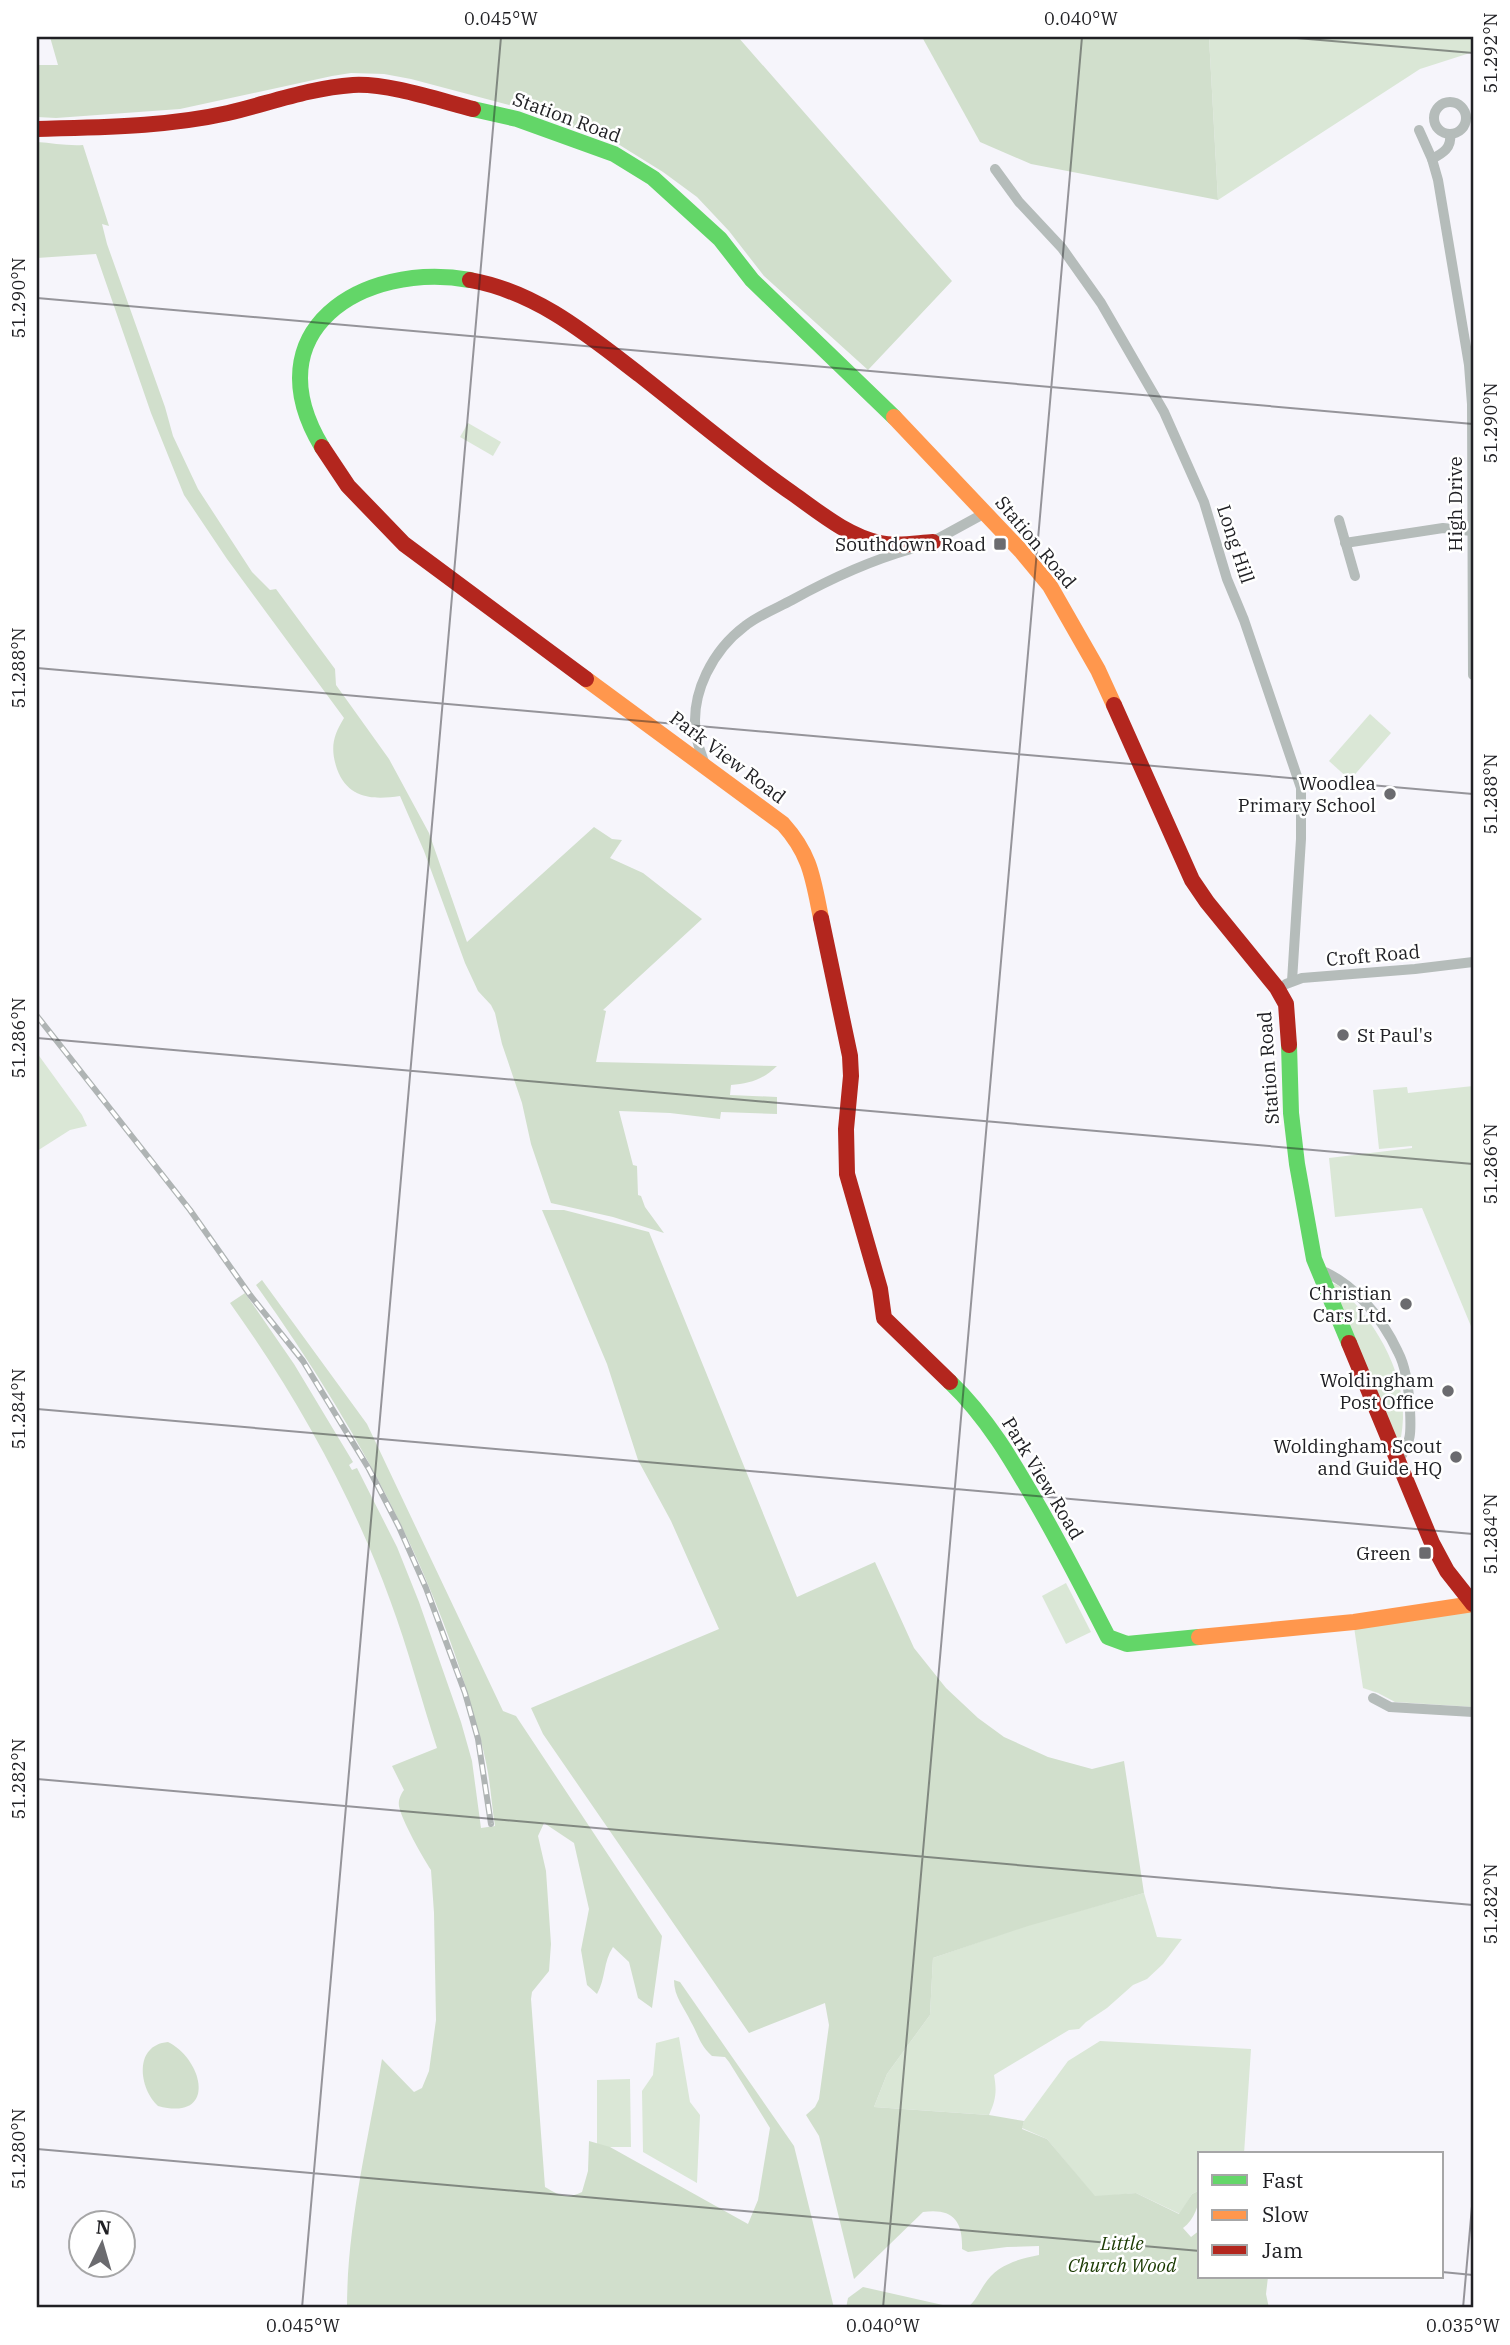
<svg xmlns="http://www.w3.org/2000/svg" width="1510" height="2345" font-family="'IBM Plex Serif',serif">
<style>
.green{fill:#dae7d6}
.forest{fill:#d1dfcc}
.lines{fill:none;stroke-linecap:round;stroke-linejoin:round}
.street{stroke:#b5bcba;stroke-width:10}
.fast{stroke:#63d668;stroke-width:16}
.slow{stroke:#ff974d;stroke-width:16}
.jam{stroke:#b3261e;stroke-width:16}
.rail-casing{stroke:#afb4b4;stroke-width:6}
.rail{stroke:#fff;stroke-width:3.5;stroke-dasharray:10;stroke-linecap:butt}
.ticks{fill:none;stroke:#202024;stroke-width:2;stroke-opacity:0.45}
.poi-dot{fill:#6b6b6f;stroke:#fff;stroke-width:2.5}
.labels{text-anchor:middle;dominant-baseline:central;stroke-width:5;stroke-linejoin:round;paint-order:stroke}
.street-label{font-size:19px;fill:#202024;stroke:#fff}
.poi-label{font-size:19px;fill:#202024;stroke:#fff;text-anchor:end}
.park-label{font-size:19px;font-style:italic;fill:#193900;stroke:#fff}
.neatline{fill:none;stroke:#202024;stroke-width:2.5}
.ticks-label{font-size:18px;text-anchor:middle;fill:#202024}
</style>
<rect width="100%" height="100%" fill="#f6f5fb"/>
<g class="green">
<path d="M 1209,37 L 1473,37 L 1473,52 L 1420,69 L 1218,200 Z"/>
<path d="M 468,423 L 501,442 L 493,456 L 460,437 Z"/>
<path d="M 1370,714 L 1391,733 L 1350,780 L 1329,761 Z"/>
<path d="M 37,1053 L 82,1115 L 87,1126 L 70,1130 L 37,1151 Z"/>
<path d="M 1473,1086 L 1473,1331 L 1422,1208 L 1335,1217 L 1329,1158 L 1412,1148 L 1412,1146 L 1379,1149 L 1373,1090 L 1407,1087 L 1408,1093 Z"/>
<path d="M 1331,1283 C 1340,1284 1345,1292 1351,1299 C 1384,1335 1411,1387 1401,1437 L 1397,1439 Z"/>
<path d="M 1066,1583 L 1091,1632 L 1066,1644 L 1042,1596 Z"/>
<path d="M 1471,1611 L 1473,1614 L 1473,1707 L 1395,1702 L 1378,1693 L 1363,1688 L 1354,1627 Z"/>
<path d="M 1144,1893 L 1157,1937 L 1182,1939 L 1163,1964 L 1147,1979 L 1133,1985 L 1107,2008 L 1086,2022 L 1079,2029 L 1069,2030 L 994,2075 C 997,2091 996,2100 989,2115 L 874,2107 L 887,2074 L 930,2015 L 933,1958 L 1028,1925 Z"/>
<path d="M 679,2037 L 690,2102 L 700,2115 L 697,2183 L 643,2152 L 642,2091 L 653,2075 L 656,2043 Z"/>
<path d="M 1100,2041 L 1251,2049 L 1244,2154 L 1200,2154 L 1200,2190 L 1192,2194 L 1180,2214 L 1136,2193 L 1095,2197 L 1047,2139 L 1022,2128 L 1024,2121 L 1068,2061 Z"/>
<path d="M 630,2079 L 631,2147 L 597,2147 L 597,2080 Z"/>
</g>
<g class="forest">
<path d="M 50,37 L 738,37 L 952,281 L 868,370 L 764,276 L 729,231 L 697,197 L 663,172 L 618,144 L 520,108 L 411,79 L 384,74 L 351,73 L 332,76 L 180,109 L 56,118 L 37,117 L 37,65 L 58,65 Z"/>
<path d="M 922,37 L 1209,37 L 1218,200 L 1031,164 L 980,142 Z"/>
<path d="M 37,142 C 52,143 67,146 83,145 L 109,226 L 102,224 L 107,244 L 165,407 L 173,436 L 198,489 L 252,572 L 270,590 L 276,589 L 335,669 L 336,685 L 389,759 L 429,833 L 467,942 L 594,827 L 612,839 L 622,840 L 610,858 L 643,873 L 702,919 L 603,1010 L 606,1011 L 596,1062 L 777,1066 C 764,1079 749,1084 731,1085 L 730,1095 L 777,1097 L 777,1114 L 721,1112 L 720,1119 L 670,1113 L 619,1111 L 633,1165 L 637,1166 L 638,1195 L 641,1196 L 645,1207 L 664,1233 L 613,1217 L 551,1203 L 531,1144 L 522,1103 L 502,1044 L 495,1013 L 491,1005 L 478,991 L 465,963 L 424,851 L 400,796 C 373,800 348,799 337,769 C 330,748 333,736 344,718 L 227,559 L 184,495 L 151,413 L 96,254 L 37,258 Z"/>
<path d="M 542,1210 L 564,1210 L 649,1232 L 797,1597 L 875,1562 L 914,1648 L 946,1688 L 978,1718 L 1004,1737 L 1048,1757 L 1092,1769 L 1124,1761 L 1144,1893 L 1028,1926 L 933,1958 L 930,2015 L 887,2074 L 874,2107 L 989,2115 L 1024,2121 L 1022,2129 L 1047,2139 L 1095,2196 L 1136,2193 L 1179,2214 L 1192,2194 L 1200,2190 C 1200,2204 1194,2220 1183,2228 L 1191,2237 L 1200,2230 L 1200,2277 L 1268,2277 L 1266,2294 L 1269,2308 L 967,2308 C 975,2302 978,2294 984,2285 C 996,2265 1018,2259 1039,2255 L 1039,2246 L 1007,2247 L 968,2252 L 962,2249 C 963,2220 952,2208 923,2212 L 854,2279 L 819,2136 L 806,2115 L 815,2107 L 819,2099 L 829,2025 L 825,2003 L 749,2033 L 543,1734 L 531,1708 L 719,1629 L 671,1521 L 638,1460 L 607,1364 Z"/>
<path d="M 262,1280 L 367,1424 L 503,1711 L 516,1716 L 662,1936 L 652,2008 L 638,1998 L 629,1962 L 613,1947 C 603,1962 606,1978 597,1994 L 587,1985 L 581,1950 L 589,1909 L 574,1843 L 544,1823 L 538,1836 L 546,1871 L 551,1944 L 549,1971 L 532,1992 L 531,1999 L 545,2187 C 558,2195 567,2200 582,2192 L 588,2171 L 589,2141 L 610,2147 L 748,2224 L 758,2200 L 770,2128 L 729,2062 L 725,2057 L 712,2056 C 699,2044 699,2036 691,2022 C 684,2007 674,1997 674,1980 L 680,1982 L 794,2146 L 834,2308 L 347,2308 C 347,2225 368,2141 382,2059 L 414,2092 L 422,2088 L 429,2071 L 436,2020 L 434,1913 L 431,1870 C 423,1858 401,1819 399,1806 C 398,1800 401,1794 404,1790 L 392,1766 L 437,1748 C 421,1699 408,1648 390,1600 C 352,1495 295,1394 230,1303 L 245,1293 L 294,1364 L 353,1462 L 349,1465 L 352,1470 L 357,1468 L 397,1547 L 419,1602 L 461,1722 L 472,1761 L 481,1828 L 495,1826 C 492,1808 491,1790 488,1773 C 483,1743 473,1714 465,1685 C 420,1541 344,1408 256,1285 Z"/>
<path d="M 168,2042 C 203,2059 218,2122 158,2106 C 139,2089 133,2045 168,2042 Z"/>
<path d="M 863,2287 L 956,2308 L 846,2308 L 848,2298 Z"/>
</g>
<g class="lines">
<g class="street">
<circle cx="1450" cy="118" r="16"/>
<path d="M 1419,130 L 1432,159 L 1438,180 L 1469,365 L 1472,404 L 1473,675"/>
<path d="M 1432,159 C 1443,153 1452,148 1450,134"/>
<path d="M 995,169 L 1019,202 L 1062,248 L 1101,303 L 1164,412 L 1204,502 L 1227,579 L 1244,620 L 1301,788 L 1301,839 L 1292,981"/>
<path d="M 1339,520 L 1355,576"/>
<path d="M 930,543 L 985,513"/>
<path d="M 1345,543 L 1443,528 L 1472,531"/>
<path d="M 705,765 C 702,755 697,744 696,734 C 690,693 713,650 745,626 C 759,615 777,608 792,600 C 830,579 869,561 911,549"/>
<path d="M 1286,984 L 1302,978 L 1415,969 L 1473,962"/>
<path d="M 1317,1269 C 1353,1281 1382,1318 1398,1352 C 1407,1369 1409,1391 1410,1410 C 1411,1430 1412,1444 1398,1460"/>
<path d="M 1373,1698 L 1390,1707 L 1473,1712"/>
</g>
<g class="fast">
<path d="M 473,109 L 517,119 L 614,154 L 653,178 L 720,239 L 752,280 L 894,417"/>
<path d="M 322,447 C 252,331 362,261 470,280"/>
<path d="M 1289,1045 L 1291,1113 L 1297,1164 L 1314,1259 L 1349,1343"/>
<path d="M 950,1382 C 988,1418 1014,1464 1040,1509 C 1064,1551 1086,1594 1108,1637 L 1127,1644 L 1199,1637"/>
</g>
<g class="slow">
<path d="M 894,417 L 1021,551 L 1050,586 L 1098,670 L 1114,705"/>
<path d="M 586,679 L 783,824 C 811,855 813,879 821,918"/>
<path d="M 1199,1637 L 1354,1622 L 1473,1604"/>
</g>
<g class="jam">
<path d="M 37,129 C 101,127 165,127 228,113 C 270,103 310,88 353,85 C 388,83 438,100 473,109"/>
<path d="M 470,280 C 537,292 588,335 640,375 C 691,415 740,457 792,493 C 819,512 847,536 880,543 C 897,547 916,543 933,542"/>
<path d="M 322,447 L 348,486 L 404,544 L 586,679"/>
<path d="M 1114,705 L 1192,880 L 1207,902 L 1277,988 L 1286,1004 L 1289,1045"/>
<path d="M 821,918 L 850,1056 L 851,1076 L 846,1129 L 847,1174 L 880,1289 L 884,1318 L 950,1382"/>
<path d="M 1349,1343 L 1432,1543 L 1447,1571 L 1473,1604"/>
</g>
<defs>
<path id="rail" d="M 37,1016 L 190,1210 L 250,1295 L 303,1361 L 369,1469 L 399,1527 L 426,1588 L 465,1693 L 478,1739 L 491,1824"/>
</defs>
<use href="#rail" class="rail-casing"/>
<use href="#rail" class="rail"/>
</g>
<path class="ticks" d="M 1285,37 L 1473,53M 37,298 L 1473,424M 37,668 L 1473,794M 37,1038 L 1473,1164M 37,1409 L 1473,1534M 37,1779 L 1473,1905M 37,2149 L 1200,2251M 1442,2272 L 1473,2275M 302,2308 L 501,37M 883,2308 L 1082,37M 1463,2308 L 1473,2195"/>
<g class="poi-dot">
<rect x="993" y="537" width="14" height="14" rx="3.5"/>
<circle cx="1390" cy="794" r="7"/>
<circle cx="1343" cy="1035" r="7"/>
<circle cx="1406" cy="1304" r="7"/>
<circle cx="1448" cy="1391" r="7"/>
<circle cx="1456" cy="1457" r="7"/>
<rect x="1418" y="1546" width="14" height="14" rx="3.5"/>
</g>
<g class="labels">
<g class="street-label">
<text transform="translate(567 117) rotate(20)">Station Road</text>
<text transform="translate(1455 504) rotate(-90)">High Drive</text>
<text transform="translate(1036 542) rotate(50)">Station Road</text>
<text transform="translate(1236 544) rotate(72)">Long Hill</text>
<text transform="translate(728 757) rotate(37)">Park View Road</text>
<text transform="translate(1373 955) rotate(-5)">Croft Road</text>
<text transform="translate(1268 1068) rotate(-94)">Station Road</text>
<text transform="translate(1043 1478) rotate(59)">Park View Road</text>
</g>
<g class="poi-label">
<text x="986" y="544">Southdown Road</text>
<text x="1376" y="783">Woodlea<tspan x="1376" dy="22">Primary School</tspan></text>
<text x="1357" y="1035" text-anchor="start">St Paul's</text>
<text x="1392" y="1293">Christian<tspan x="1392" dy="22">Cars Ltd.</tspan></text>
<text x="1434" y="1380">Woldingham<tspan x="1434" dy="22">Post Office</tspan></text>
<text x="1442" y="1446">Woldingham Scout<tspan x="1442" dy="22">and Guide HQ</tspan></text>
<text x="1411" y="1553">Green</text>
</g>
<g class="park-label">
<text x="1122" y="2243">Little<tspan x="1122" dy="22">Church Wood</tspan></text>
</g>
</g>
<rect width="1510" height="2345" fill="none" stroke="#ffffff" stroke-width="77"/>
<rect x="1198" y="2152" width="245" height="126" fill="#ffffff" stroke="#a6a6a7" stroke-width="2"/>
<rect x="1212" y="2175" width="35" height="10" fill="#63d668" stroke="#a6a6a7" stroke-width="2"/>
<text x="1262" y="2188" font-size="21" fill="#202024">Fast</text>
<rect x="1212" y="2210" width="35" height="10" fill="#ff974d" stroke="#a6a6a7" stroke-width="2"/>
<text x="1262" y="2222" font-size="21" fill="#202024">Slow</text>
<rect x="1212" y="2245" width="35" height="10" fill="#b3261e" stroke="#a6a6a7" stroke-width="2"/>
<text x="1262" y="2258" font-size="21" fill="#202024">Jam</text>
<g transform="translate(102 2244) rotate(5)"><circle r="33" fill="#ffffff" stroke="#a6a6a7" stroke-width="2"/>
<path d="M0-5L12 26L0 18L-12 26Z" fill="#6b6b6f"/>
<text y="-10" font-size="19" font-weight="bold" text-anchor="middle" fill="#202024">N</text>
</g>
<rect x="38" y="38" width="1434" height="2268" class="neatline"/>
<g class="ticks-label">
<text x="501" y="25">0.045°W</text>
<text x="1081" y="25">0.040°W</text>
<text transform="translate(1491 53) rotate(-90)" y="6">51.292°N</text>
<text transform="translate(19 298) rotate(-90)" y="6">51.290°N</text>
<text transform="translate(1491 423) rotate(-90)" y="6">51.290°N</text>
<text transform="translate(19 668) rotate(-90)" y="6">51.288°N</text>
<text transform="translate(1491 794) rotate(-90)" y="6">51.288°N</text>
<text transform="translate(19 1038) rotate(-90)" y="6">51.286°N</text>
<text transform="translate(1491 1164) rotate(-90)" y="6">51.286°N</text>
<text transform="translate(19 1409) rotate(-90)" y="6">51.284°N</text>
<text transform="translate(1491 1534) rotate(-90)" y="6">51.284°N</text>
<text transform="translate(19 1779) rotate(-90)" y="6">51.282°N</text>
<text transform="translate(1491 1904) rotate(-90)" y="6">51.282°N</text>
<text transform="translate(19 2149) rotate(-90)" y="6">51.280°N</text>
<text x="303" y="2332">0.045°W</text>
<text x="883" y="2332">0.040°W</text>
<text x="1463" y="2332">0.035°W</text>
</g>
</svg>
